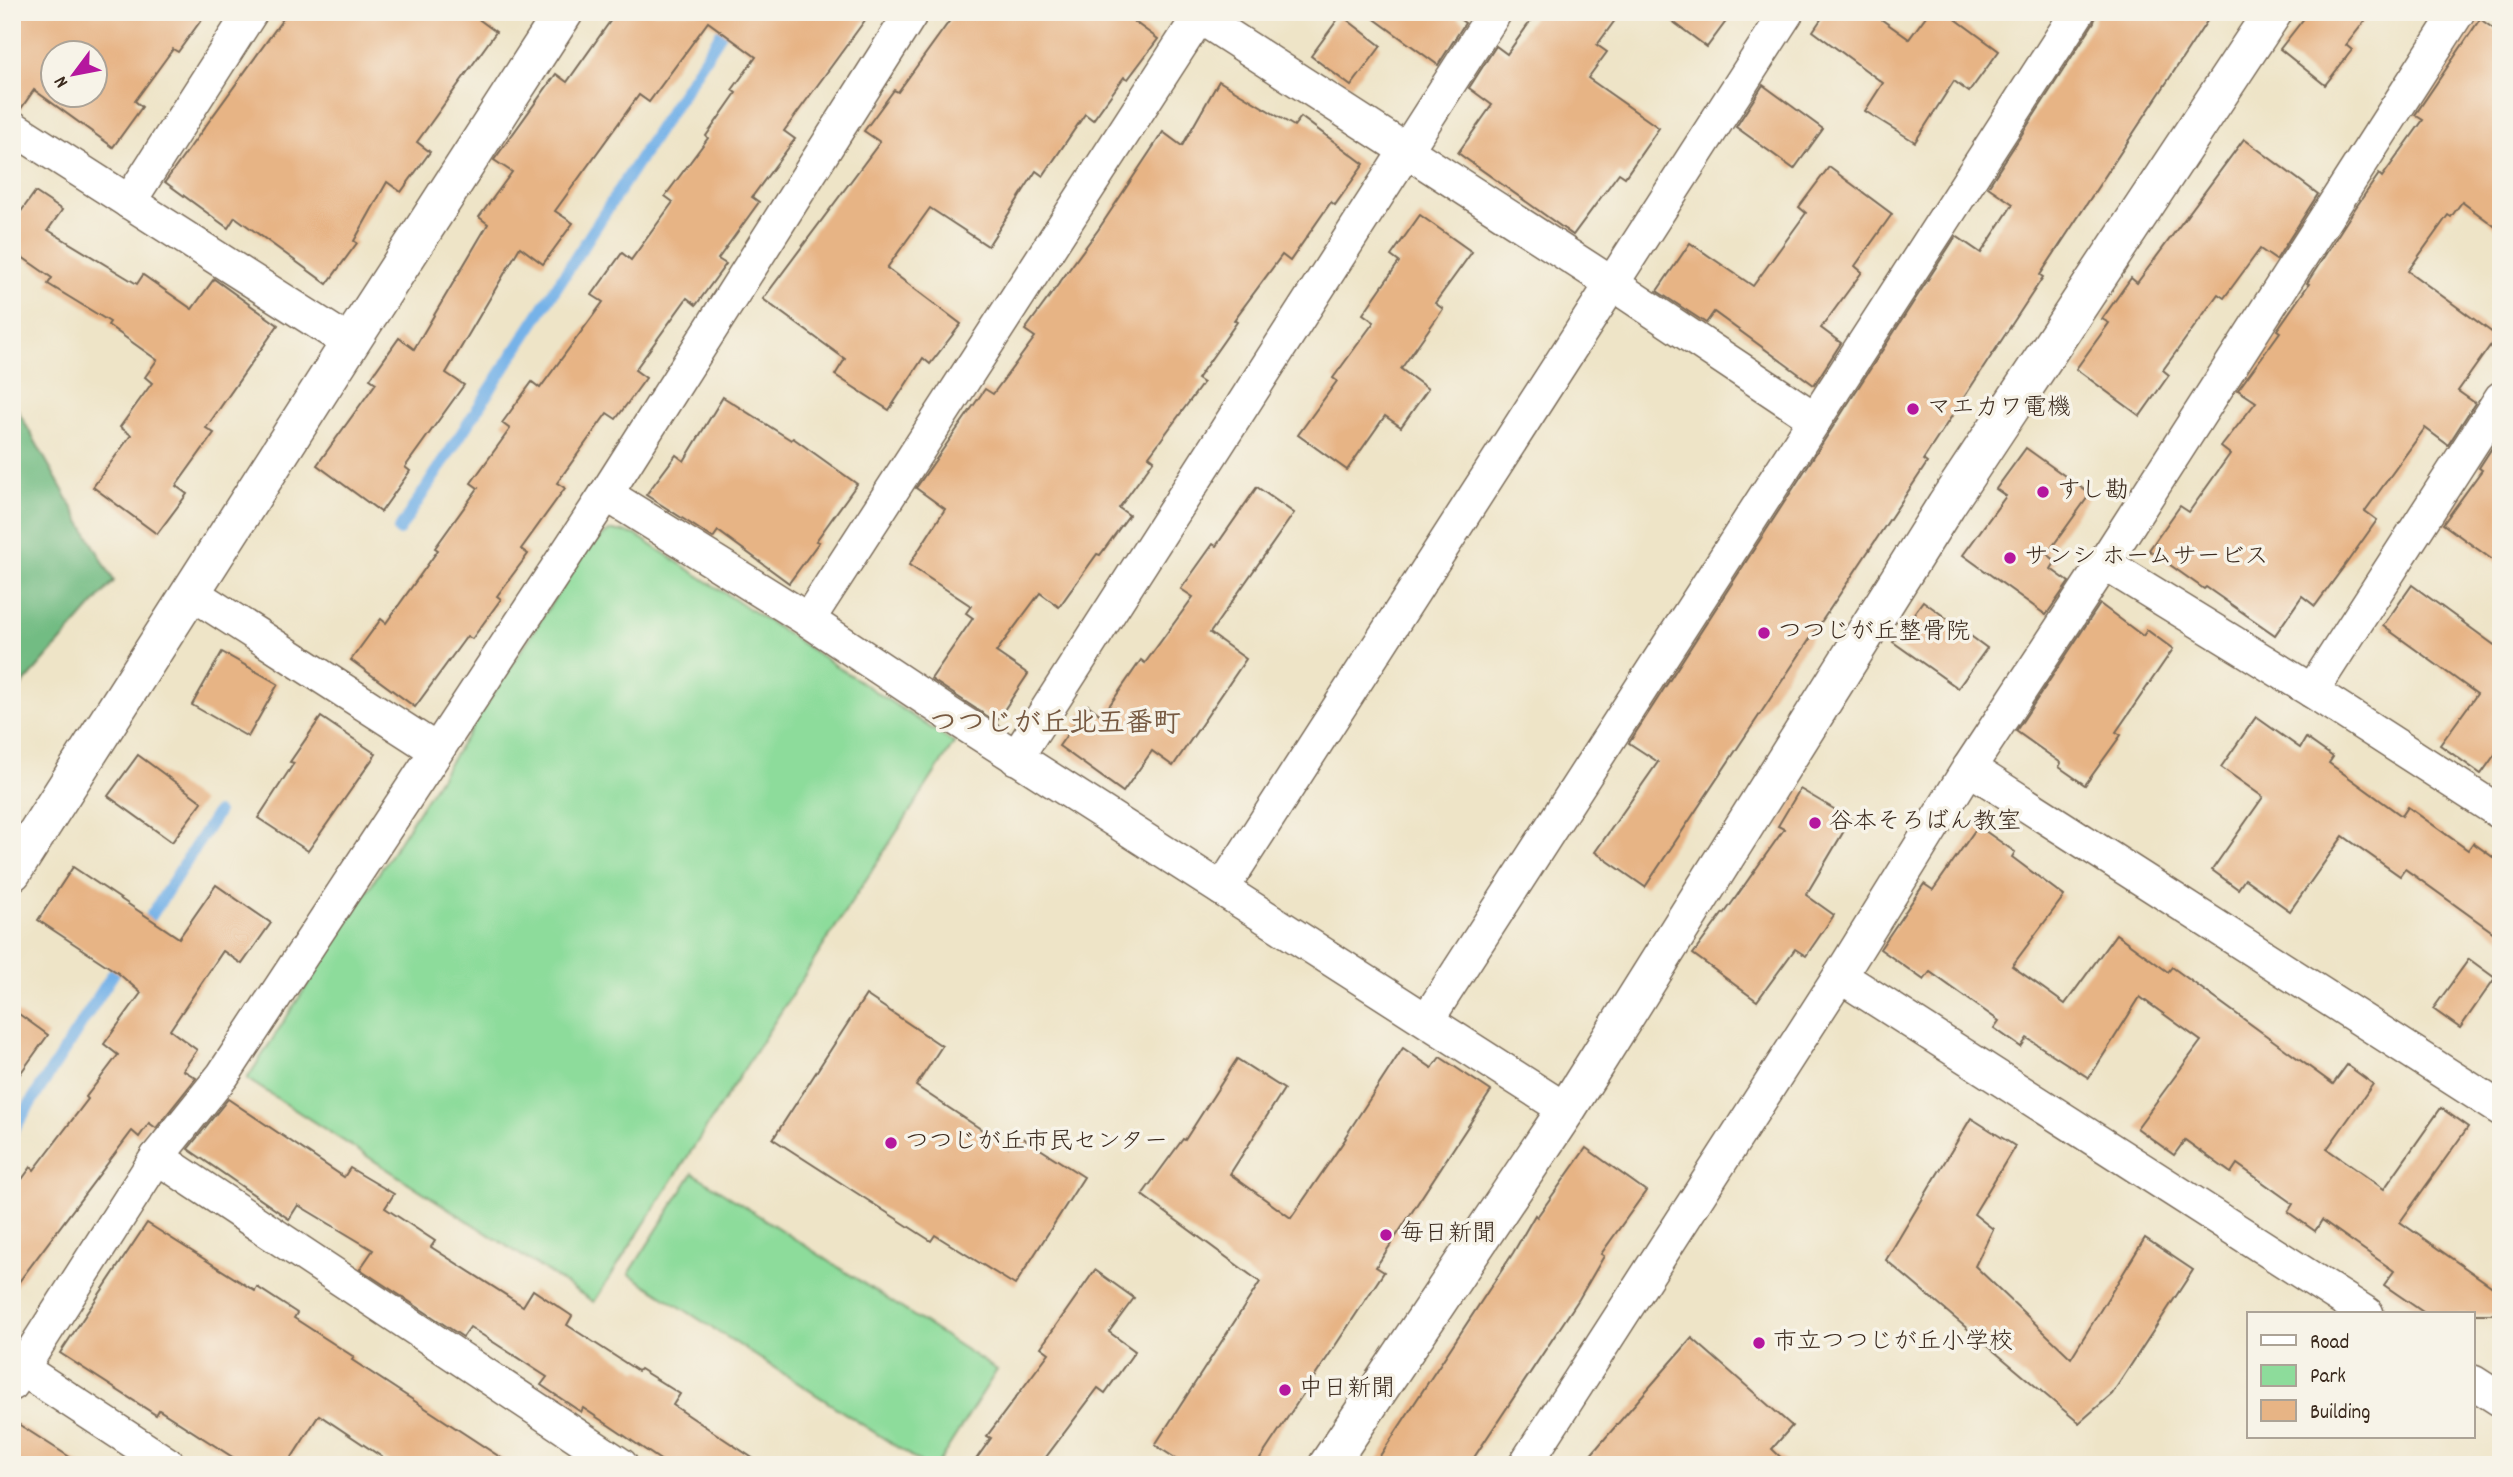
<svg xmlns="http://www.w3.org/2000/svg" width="2513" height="1477" font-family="Dekko,'Klee One',sans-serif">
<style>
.green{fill:#8ddc9b;stroke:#64835c;stroke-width:2}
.forest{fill:#72bc83;stroke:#567350;stroke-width:2}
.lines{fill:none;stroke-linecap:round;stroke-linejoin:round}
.stream{stroke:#76b2e8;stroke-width:12}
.building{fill:#e7b485;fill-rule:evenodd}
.street-casing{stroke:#7a6b59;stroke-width:36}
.secondary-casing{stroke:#7a6b59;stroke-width:41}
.street{stroke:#fff;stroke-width:33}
.secondary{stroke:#fff;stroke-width:38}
.poi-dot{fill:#b5179e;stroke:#f7f3e8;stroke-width:2.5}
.labels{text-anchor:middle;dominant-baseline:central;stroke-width:7;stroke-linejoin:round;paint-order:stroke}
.poi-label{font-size:24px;fill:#3b2a1e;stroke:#f7f3e8;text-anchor:start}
.quarter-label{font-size:28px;font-weight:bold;fill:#775a42;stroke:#f7f3e8}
</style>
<rect width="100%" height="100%" fill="#f7f3e8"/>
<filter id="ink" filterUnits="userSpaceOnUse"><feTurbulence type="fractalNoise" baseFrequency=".0143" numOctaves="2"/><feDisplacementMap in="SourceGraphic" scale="14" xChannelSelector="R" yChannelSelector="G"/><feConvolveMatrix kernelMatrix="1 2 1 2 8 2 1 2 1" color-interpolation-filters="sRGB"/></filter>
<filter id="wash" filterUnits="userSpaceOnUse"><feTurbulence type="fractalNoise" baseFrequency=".00686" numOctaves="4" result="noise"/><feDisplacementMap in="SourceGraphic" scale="28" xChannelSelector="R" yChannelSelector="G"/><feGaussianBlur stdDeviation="1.57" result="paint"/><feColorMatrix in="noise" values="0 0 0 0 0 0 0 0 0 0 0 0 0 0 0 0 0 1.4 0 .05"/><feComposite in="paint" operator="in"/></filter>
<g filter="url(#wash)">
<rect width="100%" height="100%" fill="#eee4c7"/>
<g class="green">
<path d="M 609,531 L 620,531 L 636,535 L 954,743 L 594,1302 L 247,1079 L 585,551 Z"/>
<path d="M 693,1173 L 997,1370 L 937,1465 L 925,1465 L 629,1274 Z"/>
</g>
<path class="forest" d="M 12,400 L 114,581 L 12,697 Z"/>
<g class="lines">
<g class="stream">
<path d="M 399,530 L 735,12"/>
<path d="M 142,930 L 217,813"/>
<path d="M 12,1132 L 124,957"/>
</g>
</g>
<g id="blocks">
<g class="building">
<path d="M 12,12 L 207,12 L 178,52 L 173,49 L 135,101 L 142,107 L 113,147 L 34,90 L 20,110 L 12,108 ZM 52,52 L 94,52 L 94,94 L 52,94 Z"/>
<path d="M 288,12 L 469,12 L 496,32 L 417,142 L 430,152 L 401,192 L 387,182 L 354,241 L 357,243 L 327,284 L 235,217 L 228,228 L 165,182 Z"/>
<path d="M 871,12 L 784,131 L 795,139 L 752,197 L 759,202 L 718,259 L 726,264 L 696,305 L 687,298 L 635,370 L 646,378 L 616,419 L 607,413 L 557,483 L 565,488 L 521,549 L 528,554 L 497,596 L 501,599 L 472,639 L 467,636 L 415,707 L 351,660 L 381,619 L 386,623 L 438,550 L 435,548 L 478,488 L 471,483 L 510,429 L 502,423 L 532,382 L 540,388 L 603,302 L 592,295 L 622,253 L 631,260 L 673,202 L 665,196 L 708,138 L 706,136 L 736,93 L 732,90 L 756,57 L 708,22 L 649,102 L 639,95 L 555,211 L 573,223 L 543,264 L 520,247 L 446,373 L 464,385 L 405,467 L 410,471 L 381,512 L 317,465 L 376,383 L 370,379 L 399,338 L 414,349 L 488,224 L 479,217 L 512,172 L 494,160 L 556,74 L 567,82 L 616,13 Z"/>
<path d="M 956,12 L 1121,12 L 1158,39 L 1128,79 L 1124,77 L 1093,120 L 1085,114 L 1043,176 L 1036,171 L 988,246 L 930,208 L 887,268 L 961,324 L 930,364 L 923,358 L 889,410 L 835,375 L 845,359 L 763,299 L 880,142 L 864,131 L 894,90 L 898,92 Z"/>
<path d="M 1365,12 L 1450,12 L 1465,23 L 1438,65 Z"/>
<path d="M 1537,12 L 1621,12 L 1597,45 L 1607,52 L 1588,78 L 1659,128 L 1625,177 L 1619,173 L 1573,235 L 1458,153 L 1492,105 L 1469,88 L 1496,46 L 1507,54 Z"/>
<path d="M 1660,12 L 1733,12 L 1707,47 Z"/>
<path d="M 1826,12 L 1871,12 L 1909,39 L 1929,12 L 1946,12 L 1999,51 L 1969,92 L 1954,81 L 1915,142 L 1865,111 L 1883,83 L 1813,31 Z"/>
<path d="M 2097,12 L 2213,12 L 2040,275 L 2043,277 L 1923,460 L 1927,463 L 1645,887 L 1595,852 L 1658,762 L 1629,743 L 1956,236 L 1981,253 L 2013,204 L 1988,187 L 2094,22 Z"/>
<path d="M 2309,12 L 2372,12 L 2346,45 L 2352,50 L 2325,85 L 2280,49 Z"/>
<path d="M 1341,15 L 1381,46 L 1351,86 L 1311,56 Z"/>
<path d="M 2480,19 L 2501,34 L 2501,231 L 2462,202 L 2451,217 L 2448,215 L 2408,271 L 2497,336 L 2458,391 L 2475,403 L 2448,445 L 2425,428 L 2365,511 L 2377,520 L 2348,561 L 2315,606 L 2302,596 L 2275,635 L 2206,587 L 2204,589 L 2149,550 L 2180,506 L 2189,512 L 2230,454 L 2221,447 L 2256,402 L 2238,390 L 2280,332 L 2277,330 L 2309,284 L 2307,283 L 2356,207 L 2379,174 L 2382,177 L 2423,120 L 2415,115 Z"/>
<path d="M 1219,81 L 1294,126 L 1301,117 L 1364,164 L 1335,205 L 1331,202 L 1290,261 L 1282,255 L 1234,320 L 1237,322 L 1197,379 L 1203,383 L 1149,456 L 1154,460 L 1119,508 L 1129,515 L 1100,555 L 1097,554 L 1059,607 L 1040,593 L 996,652 L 1028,674 L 996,722 L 931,679 L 973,618 L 966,613 L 971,606 L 909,565 L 945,509 L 916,488 L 985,389 L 993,394 L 1035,337 L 1025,330 L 1098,230 L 1163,132 L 1182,146 Z"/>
<path d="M 1763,85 L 1823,129 L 1794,169 L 1736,127 Z"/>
<path d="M 2244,139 L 2318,194 L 2276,260 L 2260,249 L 2224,298 L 2218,294 L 2163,370 L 2169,375 L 2140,416 L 2076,369 L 2109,323 L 2102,319 L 2131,278 L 2137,283 Z"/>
<path d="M 1829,167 L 1892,214 L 1855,266 L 1862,272 L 1821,328 L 1841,343 L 1814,385 L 1714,312 L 1706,323 L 1657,291 L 1690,243 L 1753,286 L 1806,213 L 1799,207 Z"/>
<path d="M 35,192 L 62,210 L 48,230 L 137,284 L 143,275 L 192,309 L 214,279 L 278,325 L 206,428 L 214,433 L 176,486 L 187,494 L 157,534 L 93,487 L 131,435 L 120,427 L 152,383 L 145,377 L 157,360 L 108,325 L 110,322 L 48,284 L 52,278 L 12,250 L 12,224 Z"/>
<path d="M 1420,215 L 1472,252 L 1435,303 L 1443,309 L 1401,369 L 1428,389 L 1401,427 L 1385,416 L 1347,470 L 1298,435 L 1337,381 L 1333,378 L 1374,322 L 1363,314 L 1399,262 L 1391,256 Z"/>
<path d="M 723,397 L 791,440 L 793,438 L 857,484 L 816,541 L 819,542 L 789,583 L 718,531 L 713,538 L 646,495 L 676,455 L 684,461 Z"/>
<path d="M 2501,434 L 2501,566 L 2443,524 L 2482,470 L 2479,468 Z"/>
<path d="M 2026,448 L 2090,494 L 2047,554 L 2056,561 L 2051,569 L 2069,582 L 2046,615 L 1963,555 L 2006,496 L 1996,489 Z"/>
<path d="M 1257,487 L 1294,513 L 1210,633 L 1246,659 L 1173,766 L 1152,751 L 1123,792 L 1059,746 L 1088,705 L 1102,716 L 1141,660 L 1145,663 L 1193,597 L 1181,589 L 1213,544 L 1216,546 Z"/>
<path d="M 2412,585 L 2501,650 L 2501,746 L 2481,774 L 2440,745 L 2477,694 L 2383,626 Z"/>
<path d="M 1923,601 L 1987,648 L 1958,688 L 1893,642 Z"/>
<path d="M 2100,604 L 2143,636 L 2147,630 L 2173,649 L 2116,732 L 2121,735 L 2085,785 L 2059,767 L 2061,763 L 2016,731 Z"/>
<path d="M 222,652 L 278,684 L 248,737 L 192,705 Z"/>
<path d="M 321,717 L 376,754 L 308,851 L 258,818 L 294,763 L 290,762 Z"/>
<path d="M 2256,717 L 2300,748 L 2306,738 L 2333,757 L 2329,763 L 2402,816 L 2408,807 L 2468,850 L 2473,843 L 2501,863 L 2501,938 L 2405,869 L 2400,876 L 2343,836 L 2290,911 L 2245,879 L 2238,889 L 2212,870 L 2263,797 L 2221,767 Z"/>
<path d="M 138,755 L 202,802 L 172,842 L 108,796 Z"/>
<path d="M 1800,789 L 1851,819 L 1806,895 L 1834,915 L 1806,956 L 1795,949 L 1757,1001 L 1693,954 L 1723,913 L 1724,914 L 1784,829 L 1778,826 Z"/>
<path d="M 1978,826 L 2015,852 L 2012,857 L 2064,896 L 2012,966 L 2065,1004 L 2116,934 L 2168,972 L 2172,967 L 2333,1084 L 2347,1065 L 2373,1084 L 2327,1149 L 2384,1189 L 2441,1108 L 2468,1127 L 2400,1222 L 2501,1293 L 2501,1314 L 2426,1314 L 2384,1285 L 2394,1271 L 2322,1220 L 2315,1231 L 2288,1212 L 2293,1204 L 2237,1164 L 2231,1173 L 2185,1140 L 2174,1155 L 2137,1128 L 2201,1041 L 2140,997 L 2089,1078 L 2027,1038 L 2021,1047 L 1994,1028 L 1999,1021 L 1930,972 L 1924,980 L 1880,949 L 1924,884 L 1933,890 Z"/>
<path d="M 73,867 L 179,938 L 216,885 L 271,923 L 242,964 L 223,951 L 170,1030 L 197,1050 L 183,1070 L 196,1078 L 156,1128 L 149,1123 L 139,1137 L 132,1131 L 12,1291 L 12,1193 L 31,1167 L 34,1170 L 88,1099 L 86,1097 L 118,1055 L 104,1044 L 141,993 L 118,973 L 38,920 Z"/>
<path d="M 2469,959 L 2495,978 L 2460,1028 L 2433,1009 Z"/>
<path d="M 866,995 L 942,1046 L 916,1086 L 1008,1147 L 1015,1133 L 1084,1177 L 1015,1285 L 935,1235 L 931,1241 L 773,1139 Z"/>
<path d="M 12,1009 L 48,1035 L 12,1085 Z"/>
<path d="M 1403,1048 L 1432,1068 L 1440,1057 L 1491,1091 L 1376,1267 L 1384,1272 L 1256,1465 L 1186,1465 L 1155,1445 L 1260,1282 L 1142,1195 L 1183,1139 L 1185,1140 L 1237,1059 L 1284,1089 L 1230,1174 L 1291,1218 L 1346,1138 L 1345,1137 Z"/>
<path d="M 228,1099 L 344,1177 L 350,1168 L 394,1194 L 385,1208 L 435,1241 L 431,1247 L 523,1306 L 533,1290 L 572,1316 L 567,1325 L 638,1371 L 640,1369 L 680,1394 L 673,1405 L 763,1465 L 668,1465 L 583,1408 L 581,1412 L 541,1385 L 547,1377 L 470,1327 L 463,1337 L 360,1269 L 373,1250 L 298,1205 L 289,1219 L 188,1149 Z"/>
<path d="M 1971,1118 L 2015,1146 L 1974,1214 L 1993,1229 L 1975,1266 L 2071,1358 L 2145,1238 L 2193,1270 L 2112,1394 L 2079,1423 L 1886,1260 Z"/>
<path d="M 1586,1148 L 1646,1191 L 1601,1254 L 1604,1256 L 1579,1299 L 1469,1465 L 1374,1465 L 1513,1253 L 1535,1215 L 1537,1217 Z"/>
<path d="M 147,1223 L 255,1291 L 257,1287 L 297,1313 L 294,1318 L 354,1357 L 352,1360 L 512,1465 L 394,1465 L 319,1415 L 287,1465 L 245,1465 L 159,1410 L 156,1415 L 60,1353 Z"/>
<path d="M 1095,1270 L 1134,1298 L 1109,1332 L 1135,1351 L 1105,1393 L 1098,1388 L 1040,1465 L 972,1465 L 991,1438 L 987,1436 L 1049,1353 L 1041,1347 Z"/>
<path d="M 1692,1338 L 1792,1426 L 1772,1449 L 1789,1465 L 1582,1465 Z"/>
<path d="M 12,1420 L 82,1465 L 12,1465 Z"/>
</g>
</g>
</g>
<g filter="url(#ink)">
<use href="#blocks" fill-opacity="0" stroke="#7a6b59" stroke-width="2"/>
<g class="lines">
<defs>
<g id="street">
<path d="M 1192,12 L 1611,283 L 1815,419"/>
<path d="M 12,127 L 350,343"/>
<path d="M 129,202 L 251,12"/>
<path d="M 606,494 L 808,620 L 949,714 L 1566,1110"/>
<path d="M 2104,563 L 2312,691 L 2501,813"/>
<path d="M 192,593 L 436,750"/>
<path d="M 808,620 L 1202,12"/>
<path d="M 2312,691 L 2501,398"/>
<path d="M 1016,758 L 1495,12"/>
<path d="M 1969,768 L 2501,1109"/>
<path d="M 1222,889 L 1787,12"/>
<path d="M 1840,976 L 2367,1314"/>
<path d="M 1427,1020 L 2078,12"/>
<path d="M 157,1157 L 621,1465"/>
<path d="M 21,1368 L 169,1465"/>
<path d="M 2473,1382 L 2501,1400"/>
<path d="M 12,1384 L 157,1157 L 223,1075 L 606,494 L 912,12"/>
<path d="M 1525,1465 L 1840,976 L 1969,768 L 2104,563 L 2458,12"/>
</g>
<g id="secondary">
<path d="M 12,872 L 350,343 L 564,12"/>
<path d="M 1328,1465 L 1566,1110 L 1946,505 L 2273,12"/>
</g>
</defs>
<use href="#street" class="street-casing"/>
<use href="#secondary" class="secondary-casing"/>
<use href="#street" class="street"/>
<use href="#secondary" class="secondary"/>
</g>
</g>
<g class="poi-dot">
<circle cx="1913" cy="409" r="7"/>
<circle cx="2043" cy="492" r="7"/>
<circle cx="2010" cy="558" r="7"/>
<circle cx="1764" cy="633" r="7"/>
<circle cx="1815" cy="823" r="7"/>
<circle cx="891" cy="1143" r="7"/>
<circle cx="1386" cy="1235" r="7"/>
<circle cx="1759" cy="1343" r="7"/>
<circle cx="1285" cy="1390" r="7"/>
</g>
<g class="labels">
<g class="poi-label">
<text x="1927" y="409">マエカワ電機</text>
<text x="2057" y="492">すし勘</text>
<text x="2024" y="558">サンシ ホームサービス</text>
<text x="1778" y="633">つつじが丘整骨院</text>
<text x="1829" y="823">谷本そろばん教室</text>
<text x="905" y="1143">つつじが丘市民センター</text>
<text x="1400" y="1235">毎日新聞</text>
<text x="1773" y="1343">市立つつじが丘小学校</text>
<text x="1299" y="1390">中日新聞</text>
</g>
<g class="quarter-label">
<text x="1055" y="726">つつじが丘北五番町</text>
</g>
</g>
<rect width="2513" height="1477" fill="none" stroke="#f7f3e8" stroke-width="42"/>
<rect x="2247" y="1312" width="228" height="126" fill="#f7f3e8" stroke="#aca397" stroke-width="2"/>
<rect x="2261" y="1335" width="35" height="10" fill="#ffffff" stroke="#aca397" stroke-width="2"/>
<text x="2310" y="1348" font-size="21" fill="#3b2a1e">Road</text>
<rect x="2261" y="1365" width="35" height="21" fill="#8ddc9b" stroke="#aca397" stroke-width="2"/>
<text x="2310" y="1382" font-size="21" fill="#3b2a1e">Park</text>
<rect x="2261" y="1400" width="35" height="21" fill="#e7b485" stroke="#aca397" stroke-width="2"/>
<text x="2310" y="1418" font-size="21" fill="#3b2a1e">Building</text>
<g transform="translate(74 74) rotate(238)"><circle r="33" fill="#f7f3e8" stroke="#aca397" stroke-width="2"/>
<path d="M0-5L12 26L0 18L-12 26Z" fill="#b5179e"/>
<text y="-10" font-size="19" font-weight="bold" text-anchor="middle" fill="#3b2a1e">N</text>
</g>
</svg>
